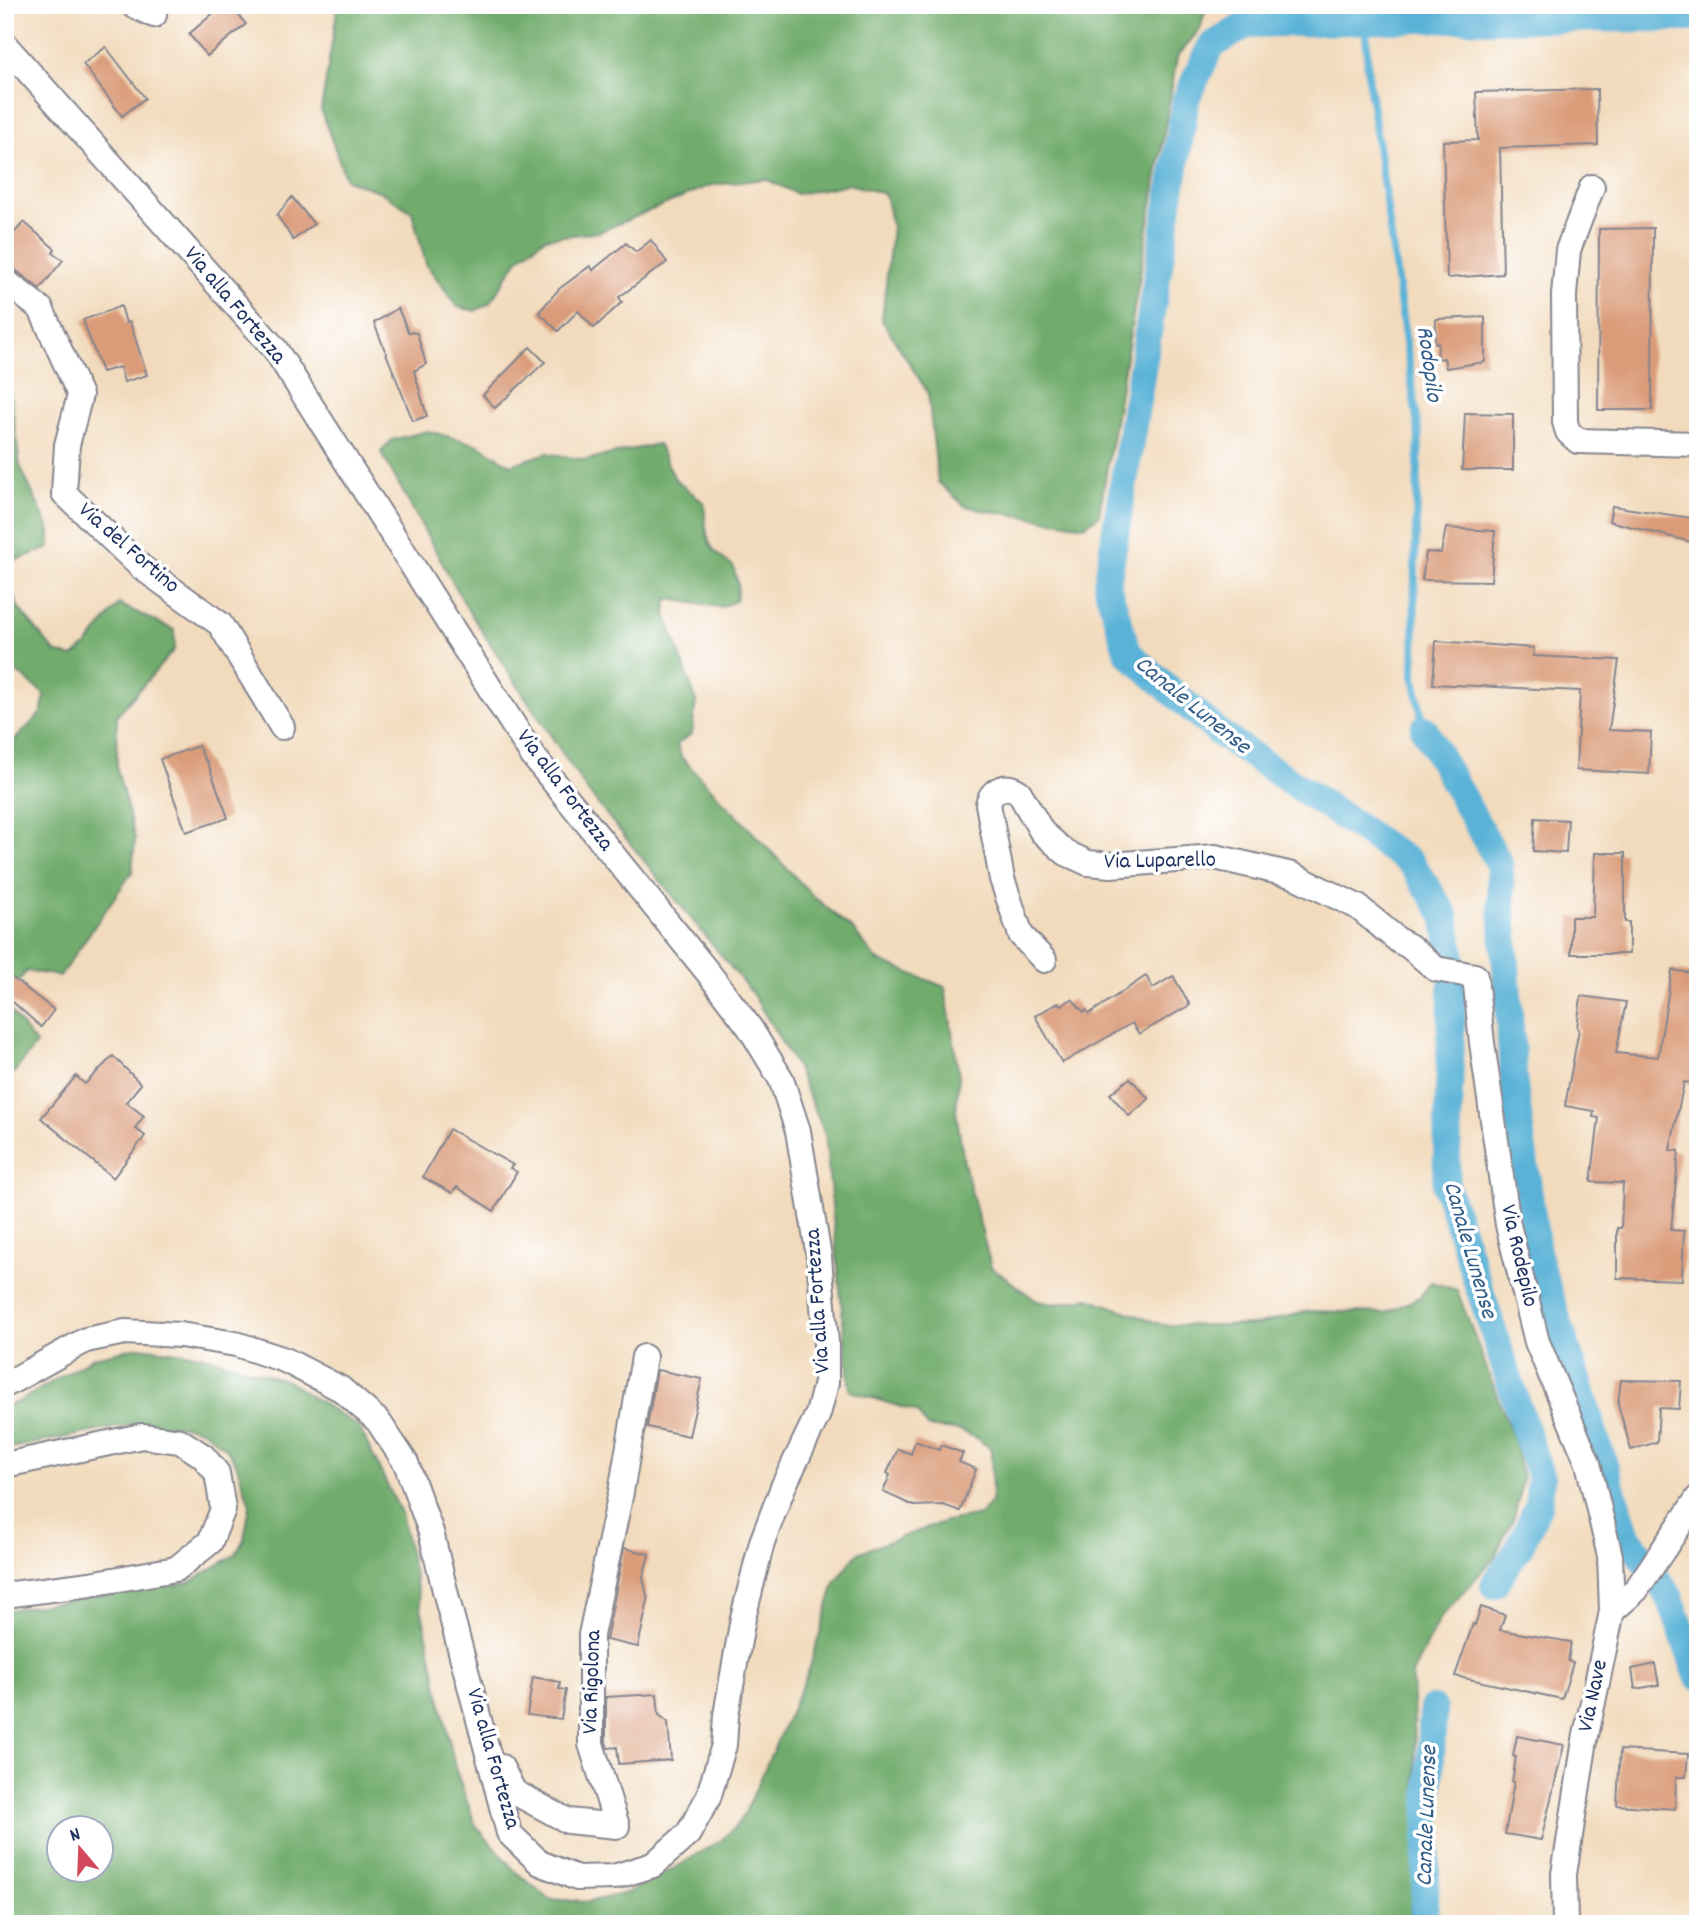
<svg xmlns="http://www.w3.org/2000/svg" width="1703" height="1929" font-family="Dekko,sans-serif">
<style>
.forest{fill:#71ac6c;stroke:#466e65;stroke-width:2;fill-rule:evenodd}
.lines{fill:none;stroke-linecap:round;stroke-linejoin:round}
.stream{stroke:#5ab2d7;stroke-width:8}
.canal{stroke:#5ab2d7;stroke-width:28}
.building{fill:#da9b79}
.street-casing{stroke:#86858e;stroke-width:28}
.street{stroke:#fff;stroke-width:24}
.labels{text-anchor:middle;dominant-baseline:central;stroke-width:7;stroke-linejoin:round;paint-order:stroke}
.street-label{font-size:23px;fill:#1b2f5e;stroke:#fff}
.water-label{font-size:24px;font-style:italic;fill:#315d88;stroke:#fff}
</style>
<rect width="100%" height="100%" fill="#fff"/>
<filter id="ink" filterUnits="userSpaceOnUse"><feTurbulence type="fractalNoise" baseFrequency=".0143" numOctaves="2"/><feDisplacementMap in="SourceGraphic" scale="14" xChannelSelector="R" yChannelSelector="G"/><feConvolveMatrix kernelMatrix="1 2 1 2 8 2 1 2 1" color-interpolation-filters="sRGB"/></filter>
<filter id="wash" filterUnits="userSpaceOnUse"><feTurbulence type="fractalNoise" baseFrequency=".00686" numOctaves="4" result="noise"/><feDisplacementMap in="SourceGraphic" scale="28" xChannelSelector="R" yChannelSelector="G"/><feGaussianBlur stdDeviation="1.57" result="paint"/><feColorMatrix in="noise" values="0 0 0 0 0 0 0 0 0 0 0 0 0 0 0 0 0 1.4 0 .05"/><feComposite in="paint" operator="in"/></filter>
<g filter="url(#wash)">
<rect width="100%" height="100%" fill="#f2dbbd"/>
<g class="forest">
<path d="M 338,5 L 1199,5 L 1205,12 L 1200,29 L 1177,57 L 1099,515 L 1085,526 L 983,510 L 965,506 L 938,482 L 928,393 L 882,320 L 892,227 L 885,194 L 849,184 L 797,194 L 766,179 L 711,185 L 599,232 L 545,238 L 518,259 L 490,303 L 475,311 L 458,307 L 426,264 L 412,212 L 379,191 L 346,180 L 321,110 Z"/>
<path d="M 5,351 L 20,466 L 50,531 L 50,548 L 15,560 L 5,574 Z"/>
<path d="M 428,431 L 479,445 L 511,465 L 547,453 L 585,460 L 658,444 L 675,479 L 704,503 C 707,536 703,547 733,566 L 738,584 L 736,601 L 720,607 L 667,599 L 666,615 L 696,700 L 692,734 L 677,744 L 681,757 L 813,896 L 853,930 L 877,960 L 945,987 L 959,1075 L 956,1111 L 964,1163 L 991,1267 L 1037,1301 L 1055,1304 L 1089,1298 L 1163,1325 L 1256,1325 L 1309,1311 L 1385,1313 L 1420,1297 L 1431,1282 L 1457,1290 L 1514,1441 L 1523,1478 L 1514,1517 L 1494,1558 L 1439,1619 L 1412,1674 L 1418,1825 L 1410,1924 L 5,1924 L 5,1610 L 188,1583 L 236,1554 L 244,1539 L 250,1505 L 236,1463 L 226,1448 L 204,1431 L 187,1426 L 133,1424 L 5,1449 L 5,1407 L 20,1401 L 94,1357 L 139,1347 L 202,1355 L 287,1381 L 359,1427 L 401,1513 L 455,1768 L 476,1826 L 515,1871 L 549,1899 L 588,1902 L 626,1893 L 675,1868 L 722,1839 L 735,1827 L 746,1811 L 809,1670 L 835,1583 L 857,1553 L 946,1521 L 980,1515 L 992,1500 L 991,1449 L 978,1439 L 962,1431 L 927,1427 L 917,1412 L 850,1391 L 825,1134 L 796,1066 L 752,993 L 588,792 L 468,610 L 381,452 L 392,440 ZM 60,1828 L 102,1828 L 102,1870 L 60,1870 Z"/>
<path d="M 5,575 L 19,609 L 55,652 L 73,657 L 87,645 L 119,604 L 174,630 L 175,649 L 117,715 L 117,769 L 135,838 L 132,872 L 60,976 L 27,971 L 5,995 L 5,745 L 16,739 L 41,713 L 45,695 L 5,662 Z"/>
<path d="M 5,1004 L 36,1044 L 10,1078 L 5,1080 Z"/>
</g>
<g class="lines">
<path class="stream" d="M 1365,5 L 1368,75 L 1419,435 L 1415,559 L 1414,677 L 1424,729"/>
<g class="canal">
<path d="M 1424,729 L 1499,863 L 1514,1086 L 1538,1259 L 1627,1536 L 1670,1598 L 1698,1676"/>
<path d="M 1494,1585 L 1519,1548 L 1538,1506 L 1541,1478 L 1446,1186 L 1452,999 L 1452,961 L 1445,915 L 1411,863 L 1219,733 L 1128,653 L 1107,585 L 1186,99 L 1211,46 L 1248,24 L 1420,19 L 1698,18"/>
<path d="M 1424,1924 L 1433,1709"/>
</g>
</g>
<g id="blocks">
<g class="building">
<path d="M 223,5 L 230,5 L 246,24 L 207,56 L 189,34 Z"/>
<path d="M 106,47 L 145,98 L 122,116 L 83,64 Z"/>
<path d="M 1597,89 L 1598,145 L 1500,148 L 1503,274 L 1447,278 L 1443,141 L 1478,140 L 1476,92 Z"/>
<path d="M 292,197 L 314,224 L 293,240 L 277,215 Z"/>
<path d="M 24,222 L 55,249 L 53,253 L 63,260 L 40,289 L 14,269 L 5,266 L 5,243 Z"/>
<path d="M 1653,228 L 1652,410 L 1598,410 L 1599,229 Z"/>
<path d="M 651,240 L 667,262 L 619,297 L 622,302 L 594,328 L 578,311 L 558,331 L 539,312 L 559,289 L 590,266 L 593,270 L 626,243 L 636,252 Z"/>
<path d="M 121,306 L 126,323 L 130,322 L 147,375 L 124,382 L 120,367 L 102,372 L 83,320 Z"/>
<path d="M 398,308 L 408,332 L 417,333 L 426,364 L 414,371 L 427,416 L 413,421 L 374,323 Z"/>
<path d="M 1485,317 L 1485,362 L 1446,368 L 1444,358 L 1437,359 L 1438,343 L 1435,343 L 1436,319 Z"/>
<path d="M 530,347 L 545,362 L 495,408 L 483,395 Z"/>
<path d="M 1465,413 L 1513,414 L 1513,470 L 1462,470 Z"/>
<path d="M 1612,506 L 1698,519 L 1698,544 L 1609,521 Z"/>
<path d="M 1446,528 L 1495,531 L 1491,581 L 1422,580 L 1426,552 L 1441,553 Z"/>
<path d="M 1436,641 L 1534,648 L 1533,656 L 1619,660 L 1609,730 L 1651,732 L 1649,774 L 1576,770 L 1580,691 L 1433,684 Z"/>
<path d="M 198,746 L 206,762 L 207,761 L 228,818 L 186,832 L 160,759 Z"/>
<path d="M 1535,818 L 1568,820 L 1566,853 L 1533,851 Z"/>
<path d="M 1595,853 L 1625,853 L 1625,922 L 1629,922 L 1629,954 L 1571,954 L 1571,917 L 1593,917 Z"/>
<path d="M 1672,970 L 1698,974 L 1698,1084 L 1684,1082 L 1670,1150 L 1679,1151 L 1671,1230 L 1684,1231 L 1682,1280 L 1617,1278 L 1617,1228 L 1621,1228 L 1623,1183 L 1591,1182 L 1599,1118 L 1593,1117 L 1594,1111 L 1565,1106 L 1579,1029 L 1577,1028 L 1581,996 L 1626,1002 L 1616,1053 L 1658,1057 Z"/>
<path d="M 5,972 L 54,1010 L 41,1027 L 5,995 Z"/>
<path d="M 1146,976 L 1153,988 L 1173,976 L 1190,1005 L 1139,1034 L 1132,1023 L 1062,1063 L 1035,1016 L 1058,1003 L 1062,1005 L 1072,999 L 1084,1012 L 1086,1010 L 1089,1014 Z"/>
<path d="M 113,1056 L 141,1084 L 126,1102 L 144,1116 L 135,1128 L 145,1136 L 113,1178 L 41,1118 L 76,1076 L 85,1084 Z"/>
<path d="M 1130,1078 L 1149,1099 L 1129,1116 L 1110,1094 Z"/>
<path d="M 449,1129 L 513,1165 L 510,1168 L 517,1172 L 494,1211 L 457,1187 L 452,1193 L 423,1177 Z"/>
<path d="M 657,1370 L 702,1379 L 689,1436 L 647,1427 Z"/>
<path d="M 1621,1380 L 1681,1381 L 1679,1409 L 1659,1408 L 1657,1442 L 1631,1450 L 1618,1404 Z"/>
<path d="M 915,1441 L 939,1450 L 941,1445 L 963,1453 L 959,1462 L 976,1469 L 960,1511 L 943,1505 L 914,1506 L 883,1492 L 890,1475 L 887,1473 L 898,1449 L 911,1454 Z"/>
<path d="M 624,1548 L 649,1554 L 643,1578 L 648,1600 L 638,1647 L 606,1640 Z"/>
<path d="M 1481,1607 L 1505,1615 L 1500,1630 L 1571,1642 L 1568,1661 L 1573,1663 L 1562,1699 L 1455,1676 L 1473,1624 L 1475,1625 Z"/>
<path d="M 1655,1664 L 1659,1685 L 1635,1689 L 1632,1669 Z"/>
<path d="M 533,1677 L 560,1682 L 559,1689 L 566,1690 L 561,1719 L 527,1715 Z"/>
<path d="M 657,1694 L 659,1715 L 668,1722 L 671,1760 L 619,1764 L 617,1747 L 608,1748 L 606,1742 L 606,1697 Z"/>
<path d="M 1517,1736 L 1564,1745 L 1541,1840 L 1505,1834 L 1514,1782 L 1512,1782 L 1516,1757 L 1513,1756 Z"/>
<path d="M 1620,1750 L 1688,1754 L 1686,1777 L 1676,1777 L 1675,1809 L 1617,1805 Z"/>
</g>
</g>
</g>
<g filter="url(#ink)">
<use href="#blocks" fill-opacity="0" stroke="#86858e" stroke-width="2"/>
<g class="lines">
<defs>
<g id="street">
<path d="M 133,5 L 154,15"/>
<path d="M 5,45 L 275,349 L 533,756 L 710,975 L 750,1028 L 781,1079 L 798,1131 L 819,1257 L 826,1343 L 826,1383 L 818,1414 L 783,1487 L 762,1542 L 743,1618 L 726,1715 L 724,1745 L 708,1798 L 688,1834 L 653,1865 L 614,1877 L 577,1878 L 540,1863 L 509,1833 L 447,1599 L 431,1532 L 406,1463 L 378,1421 L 341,1389 L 285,1360 L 236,1344 L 180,1335 L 125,1332 L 86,1340 L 5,1385"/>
<path d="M 1592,187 L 1568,250 L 1564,295 L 1565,422 L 1568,432 L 1578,441 L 1698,444"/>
<path d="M 5,281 L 41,309 L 80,395 L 67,445 L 64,493 L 141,567 L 220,624 L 282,727"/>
<path d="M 1044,960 L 1021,935 L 1002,879 L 988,804 C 992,789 1006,783 1019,792 L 1042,832 L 1066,853 L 1088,863 L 1111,865 L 1215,857 L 1292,875 L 1358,907 L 1399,941 L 1409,946 L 1436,969 L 1475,976 L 1482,1043 L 1508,1225 L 1537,1342 L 1588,1463 L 1610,1556 L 1612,1611 L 1585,1740 L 1564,1874 L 1565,1924"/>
<path d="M 5,1465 L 142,1436 L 180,1441 L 203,1456 L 217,1473 L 223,1509 L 210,1542 L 176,1569 L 90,1584 L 5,1595"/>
<path d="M 1612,1611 L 1636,1590 L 1698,1498"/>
<path d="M 501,1767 L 514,1792 L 568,1821 L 617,1826 L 591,1744 L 591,1635 L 621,1492 L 644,1357"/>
</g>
</defs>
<use href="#street" class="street-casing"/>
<use href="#street" class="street"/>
</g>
</g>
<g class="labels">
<g class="street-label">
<text transform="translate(234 306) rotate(50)">Via alla Fortezza</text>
<text transform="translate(128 549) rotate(41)">Via del Fortino</text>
<text transform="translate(564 791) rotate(53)">Via alla Fortezza</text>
<text transform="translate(1160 862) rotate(-1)">Via Luparello</text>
<text transform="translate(1518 1256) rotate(77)">Via Rodepilo</text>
<text transform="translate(819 1301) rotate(-94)">Via alla Fortezza</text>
<text transform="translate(593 1682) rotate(-88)">Via Rigolona</text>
<text transform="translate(1594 1696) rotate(-78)">Via Nave</text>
<text transform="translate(492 1759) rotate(74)">Via alla Fortezza</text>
</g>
<g class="water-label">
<text transform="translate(1428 364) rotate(82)">Rodopilo</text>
<text transform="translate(1192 706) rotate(39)">Canale Lunense</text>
<text transform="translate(1469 1250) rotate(74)">Canale Lunense</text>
<text transform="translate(1428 1816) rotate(-88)">Canale Lunense</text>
</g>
</g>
<rect width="1703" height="1929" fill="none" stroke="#fff" stroke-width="28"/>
<g transform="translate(80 1849) rotate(341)"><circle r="33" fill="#ffffff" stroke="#a4acbf" stroke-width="2"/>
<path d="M0-5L12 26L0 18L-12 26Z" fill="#d1495b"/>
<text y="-10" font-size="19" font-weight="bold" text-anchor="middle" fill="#1b2f5e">N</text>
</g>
</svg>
